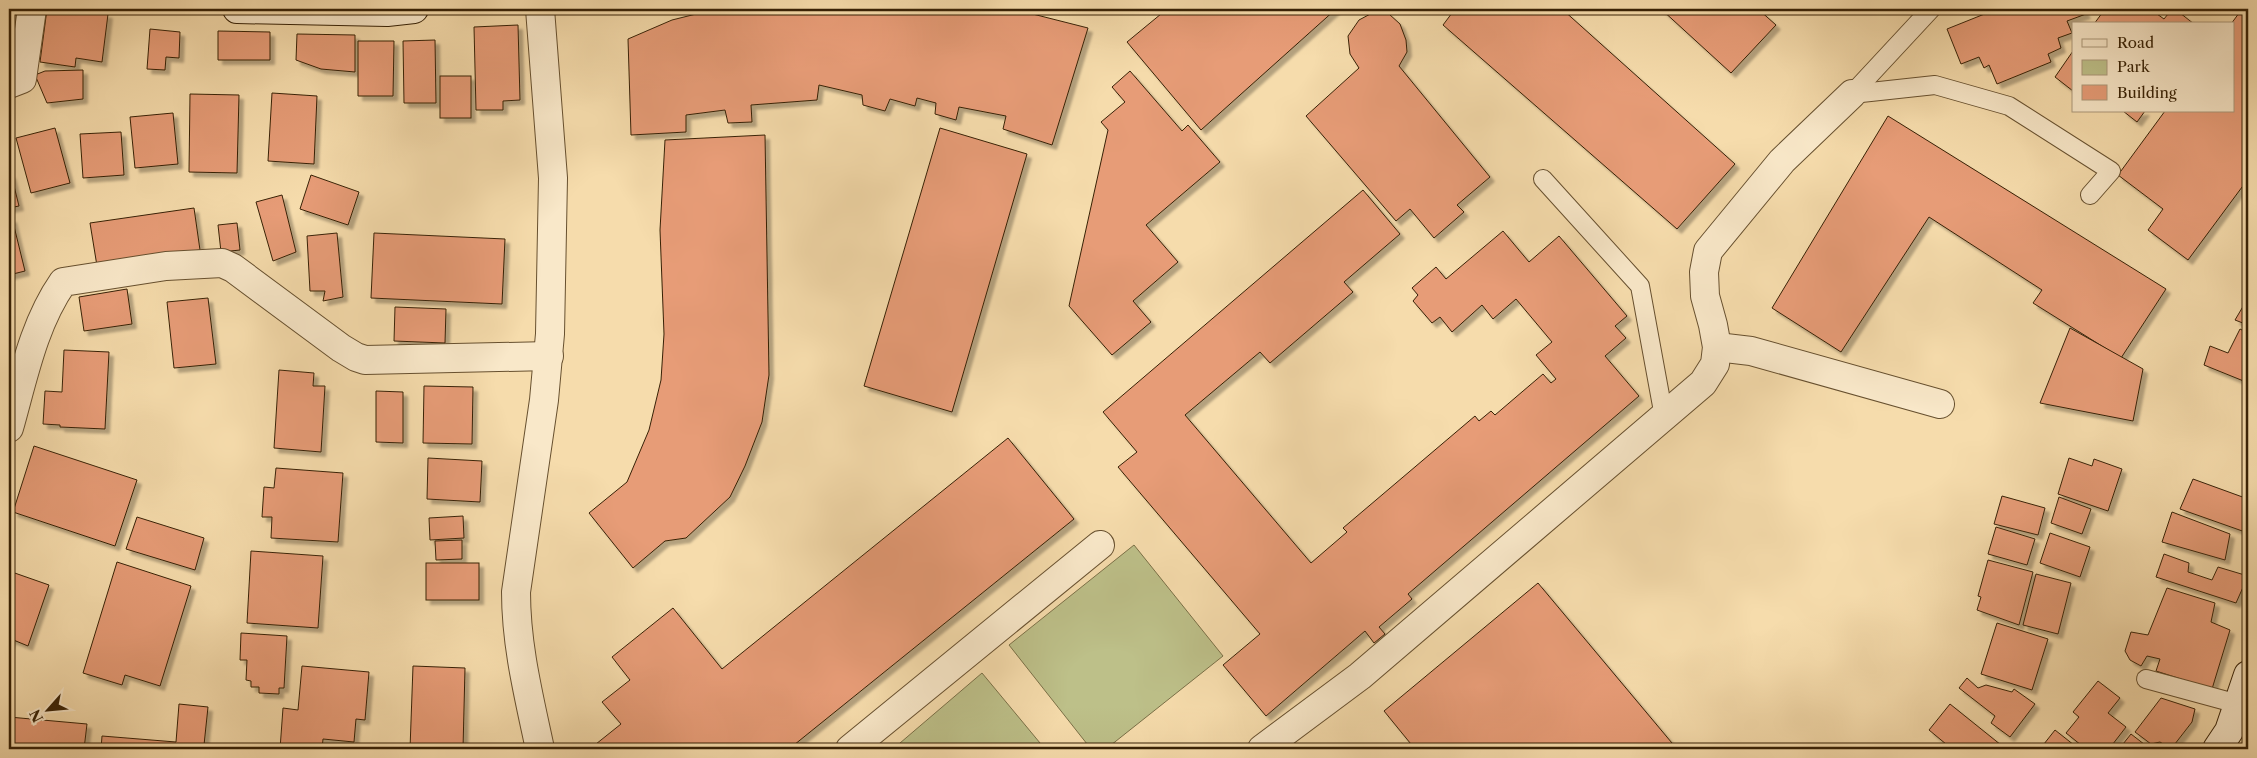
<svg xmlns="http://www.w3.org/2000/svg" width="2257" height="758" font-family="'Libre Caslon Text',serif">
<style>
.green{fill:#bdc089;stroke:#7a7047}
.building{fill:#e79c77;stroke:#372105;filter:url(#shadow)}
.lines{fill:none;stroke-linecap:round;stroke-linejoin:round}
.lane-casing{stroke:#67502f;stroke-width:20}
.street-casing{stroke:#67502f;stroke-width:30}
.secondary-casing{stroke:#372105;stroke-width:30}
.lane{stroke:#f9e8c9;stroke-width:18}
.street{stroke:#f9e8c9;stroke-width:28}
.secondary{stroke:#f9e8c9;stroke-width:28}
</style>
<defs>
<filter id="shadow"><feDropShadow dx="4.5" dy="4.5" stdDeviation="1" flood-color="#0004"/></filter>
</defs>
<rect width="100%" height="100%" fill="#f6dcac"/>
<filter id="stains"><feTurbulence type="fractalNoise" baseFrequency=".004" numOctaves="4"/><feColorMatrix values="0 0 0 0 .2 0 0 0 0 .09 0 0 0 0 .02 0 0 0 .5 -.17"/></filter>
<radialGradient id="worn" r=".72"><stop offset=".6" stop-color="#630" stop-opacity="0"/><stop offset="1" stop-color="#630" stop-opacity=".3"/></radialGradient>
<g class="green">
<path d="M 1134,545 L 1223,656 L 1106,749 L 1091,749 L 1009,645 Z"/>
<path d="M 982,673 L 1045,749 L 893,749 Z"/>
</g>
<g class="building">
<rect x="9" y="9" width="2" height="47"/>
<path d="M 47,9 L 70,9 L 108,14 L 102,62 L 76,58 L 75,67 L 40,62 Z"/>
<path d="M 716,9 L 1013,9 L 1088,28 L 1052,145 L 1003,129 L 1006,116 L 959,107 L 956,120 L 935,114 L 936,103 L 917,98 L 915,106 L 890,99 L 885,111 L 863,105 L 862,95 L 819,85 L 817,100 L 751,105 L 752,122 L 728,123 L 725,110 L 686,115 L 686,132 L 631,135 L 628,39 L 672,20 Z"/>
<path d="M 1167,9 L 1336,9 L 1201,130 L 1127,42 Z"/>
<path d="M 1455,9 L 1562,9 L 1735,164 L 1677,229 L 1443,25 Z"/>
<path d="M 1661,9 L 1758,9 L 1776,25 L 1731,73 Z"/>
<path d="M 1997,9 L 2083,9 L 2086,14 L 2067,21 L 2072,33 L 2058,38 L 2061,48 L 2048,54 L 2051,62 L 1997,84 L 1989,65 L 1984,68 L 1979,57 L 1961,64 L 1947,29 Z"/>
<path d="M 2105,9 L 2128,9 L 2135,14 L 2139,9 L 2150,9 L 2164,19 L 2172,9 L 2175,9 L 2194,24 L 2094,24 Z"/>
<path d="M 2242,9 L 2248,9 L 2248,179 L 2188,260 L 2148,230 L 2163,209 L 2118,175 L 2165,111 L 2233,111 L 2233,24 L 2231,24 Z"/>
<path d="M 1374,12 L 1389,14 L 1400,24 L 1406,40 L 1407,52 L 1399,66 L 1490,177 L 1457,205 L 1464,212 L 1434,238 L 1410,209 L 1396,221 L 1306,116 L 1359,68 L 1350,54 L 1348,36 L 1359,20 Z"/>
<path d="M 518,25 L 520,100 L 503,101 L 503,110 L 476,110 L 474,27 Z"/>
<path d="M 150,29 L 180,32 L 179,58 L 166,57 L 165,70 L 147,69 Z"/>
<path d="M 218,31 L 270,32 L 270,60 L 218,60 Z"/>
<path d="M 297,34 L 355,35 L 355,72 L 321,69 L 296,60 Z"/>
<path d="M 435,40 L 436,103 L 404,103 L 403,41 Z"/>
<path d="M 358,41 L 394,41 L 393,96 L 358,96 Z"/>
<path d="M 2073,51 L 2073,91 L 2055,77 Z"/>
<path d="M 83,70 L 83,99 L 47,103 L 35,75 L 45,71 Z"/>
<path d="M 1130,71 L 1182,131 L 1188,125 L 1220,162 L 1146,225 L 1178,262 L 1133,301 L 1151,322 L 1112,355 L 1069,306 L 1108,130 L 1101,122 L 1125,102 L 1112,87 Z"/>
<rect x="440" y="76" width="31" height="42"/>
<path d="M 272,93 L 317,96 L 314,164 L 268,161 Z"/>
<path d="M 190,94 L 239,95 L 237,173 L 189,172 Z"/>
<path d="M 2123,111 L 2145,111 L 2137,122 Z"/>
<path d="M 173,113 L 178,164 L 135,168 L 130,117 Z"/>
<path d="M 1888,116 L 2166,289 L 2121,358 L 2033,303 L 2042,290 L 1929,217 L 1841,352 L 1772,308 Z"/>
<path d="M 55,128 L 70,183 L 31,193 L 16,138 Z"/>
<path d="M 940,128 L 1027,154 L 952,412 L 864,386 Z"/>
<path d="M 121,132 L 124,175 L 83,178 L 80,134 Z"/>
<path d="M 765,135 L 769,375 L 762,422 L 745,466 L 730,497 L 686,538 L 665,541 L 633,568 L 589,513 L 627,482 L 649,430 L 661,380 L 664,334 L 660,230 L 665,140 Z"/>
<path d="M 11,174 L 19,206 L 9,208 L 9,175 Z"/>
<path d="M 311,175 L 359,192 L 348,225 L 300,209 Z"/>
<path d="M 1363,190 L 1400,234 L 1344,282 L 1353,292 L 1270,363 L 1260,352 L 1185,415 L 1311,563 L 1347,532 L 1343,528 L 1475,416 L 1479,421 L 1491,411 L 1495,415 L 1543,374 L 1551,383 L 1556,379 L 1536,355 L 1552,342 L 1516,299 L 1493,319 L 1482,305 L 1452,332 L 1440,317 L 1432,323 L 1413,301 L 1418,295 L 1412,288 L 1436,267 L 1446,279 L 1503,231 L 1529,262 L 1559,236 L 1627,316 L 1615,326 L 1626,338 L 1605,356 L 1639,396 L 1408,594 L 1412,599 L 1379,627 L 1385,634 L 1374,643 L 1365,631 L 1266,716 L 1223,665 L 1260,634 L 1118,467 L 1137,452 L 1103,412 Z"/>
<path d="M 282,195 L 296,252 L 273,261 L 256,202 Z"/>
<path d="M 194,208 L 200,250 L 97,266 L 90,223 Z"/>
<path d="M 12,218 L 25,271 L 9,275 L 9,219 Z"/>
<path d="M 237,223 L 240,250 L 221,252 L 218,225 Z"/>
<path d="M 337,233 L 343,297 L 323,301 L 325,291 L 310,291 L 307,236 Z"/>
<path d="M 374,233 L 505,239 L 502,304 L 371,298 Z"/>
<path d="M 127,289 L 132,324 L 84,331 L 79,297 Z"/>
<path d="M 208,298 L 216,364 L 174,368 L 167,302 Z"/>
<path d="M 2248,298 L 2248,325 L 2235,320 Z"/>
<path d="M 395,307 L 446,309 L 445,343 L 394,341 Z"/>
<path d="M 2070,328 L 2143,369 L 2133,421 L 2040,403 Z"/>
<path d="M 2240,329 L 2248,333 L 2248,378 L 2246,382 L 2204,365 L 2210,346 L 2228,353 Z"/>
<path d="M 64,350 L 109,352 L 105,429 L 60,427 L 60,425 L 43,424 L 45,391 L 62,392 Z"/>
<path d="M 279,370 L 314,373 L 313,386 L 325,386 L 321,452 L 274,448 Z"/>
<path d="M 424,386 L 473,387 L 472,444 L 423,443 Z"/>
<path d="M 376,391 L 403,392 L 403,443 L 376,442 Z"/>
<path d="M 1008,438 L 1074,519 L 789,749 L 601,749 L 596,744 L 621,724 L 602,702 L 630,680 L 612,657 L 673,608 L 722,669 Z"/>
<path d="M 34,446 L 137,480 L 115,546 L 13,512 Z"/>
<path d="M 428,458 L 482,461 L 480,502 L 427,499 Z"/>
<path d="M 2069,458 L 2092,466 L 2094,459 L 2122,469 L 2108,511 L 2058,494 Z"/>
<path d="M 276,468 L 343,473 L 338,542 L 271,538 L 272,517 L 262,517 L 264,487 L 274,488 Z"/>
<path d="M 2193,479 L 2248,499 L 2248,533 L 2180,509 Z"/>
<path d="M 2002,496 L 2045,508 L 2038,535 L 1994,524 Z"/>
<path d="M 2059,497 L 2091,509 L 2082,534 L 2051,523 Z"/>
<path d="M 2172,512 L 2230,534 L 2225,560 L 2162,542 Z"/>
<path d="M 463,516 L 464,538 L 430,540 L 429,518 Z"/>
<path d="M 137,517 L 204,538 L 195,570 L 126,549 Z"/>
<path d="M 1996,527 L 2035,539 L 2027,565 L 1988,554 Z"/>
<path d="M 2050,533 L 2090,547 L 2080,577 L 2040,563 Z"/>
<path d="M 462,540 L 462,559 L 436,560 L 435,541 Z"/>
<path d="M 251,551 L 323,556 L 318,628 L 247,623 Z"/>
<path d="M 2164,554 L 2189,563 L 2188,572 L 2212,580 L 2218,567 L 2248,576 L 2236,603 L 2156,577 Z"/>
<path d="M 1988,560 L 2033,572 L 2019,625 L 1977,610 L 1981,597 L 1978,596 Z"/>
<path d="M 117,562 L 191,586 L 160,686 L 125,675 L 122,685 L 83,673 Z"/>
<rect x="426" y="563" width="53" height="37"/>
<path d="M 9,571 L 49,585 L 28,646 L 11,639 L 9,645 Z"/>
<path d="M 2036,574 L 2071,583 L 2058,634 L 2023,625 Z"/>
<path d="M 1538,583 L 1677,749 L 1415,749 L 1384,711 Z"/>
<path d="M 2167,588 L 2215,603 L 2211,622 L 2230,630 L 2212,689 L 2156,671 L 2160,659 L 2147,656 L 2141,666 L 2130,660 L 2125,651 L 2131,632 L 2148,635 Z"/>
<path d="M 1997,623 L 2048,639 L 2032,690 L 1981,674 Z"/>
<path d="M 241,633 L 287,636 L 284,688 L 279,688 L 279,694 L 259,693 L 259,687 L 251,687 L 251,681 L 246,680 L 247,660 L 240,660 Z"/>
<path d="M 302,666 L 369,672 L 365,720 L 356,719 L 354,742 L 323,739 L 322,749 L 280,749 L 283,708 L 298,710 Z"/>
<path d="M 413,666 L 465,668 L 463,749 L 410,749 Z"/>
<path d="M 1967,678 L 1978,688 L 1986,685 L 2012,692 L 2014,689 L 2035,704 L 2010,737 L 1991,723 L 1995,716 L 1959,688 Z"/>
<path d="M 2098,681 L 2120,698 L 2108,713 L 2126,727 L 2109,749 L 2086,749 L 2066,733 L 2079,717 L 2073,712 Z"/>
<path d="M 2161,698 L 2195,709 L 2192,722 L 2171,749 L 2160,742 L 2151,744 L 2135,732 Z"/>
<path d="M 179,704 L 208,707 L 204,745 L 211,745 L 211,749 L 101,749 L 102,736 L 176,742 Z"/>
<path d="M 1950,704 L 2006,749 L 1952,749 L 1929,730 Z"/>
<path d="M 9,717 L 87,724 L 84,749 L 9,749 Z"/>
<path d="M 2055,730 L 2079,749 L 2040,749 Z"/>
<path d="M 2131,734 L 2149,748 L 2148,749 L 2119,749 Z"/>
</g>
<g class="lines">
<defs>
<g id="lane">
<path d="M 1852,94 L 1935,85 L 2009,106 L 2111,171 L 2090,195"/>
<path d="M 1852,94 L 1931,9"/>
<path d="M 1543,179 L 1640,286 L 1664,417"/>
<path d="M 2146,679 L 2238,704"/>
</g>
<g id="street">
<path d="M 540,9 L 553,178 L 550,334 L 544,400 L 516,592 C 516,646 529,697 540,749"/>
<path d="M 9,84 L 22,79 L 32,9"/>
<path d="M 1717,347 L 1751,351 L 1940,404"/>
<path d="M 9,428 C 23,379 33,325 63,282 L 166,266 L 222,263 L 233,268 L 341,348 L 356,357 L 365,360 L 549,356"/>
<path d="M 850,749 L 1100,545"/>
<path d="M 1262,749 L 1360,676 L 1703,383 L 1715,364 L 1717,347 L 1713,325 L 1705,296 L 1704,272 L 1708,251 L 1782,161 L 1852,94"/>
</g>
<g id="secondary">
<path d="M 237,9 L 387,12 L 414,9"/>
<path d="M 2217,749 L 2229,731 L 2248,675"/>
</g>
</defs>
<use href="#lane" class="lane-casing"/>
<use href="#street" class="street-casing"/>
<use href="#secondary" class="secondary-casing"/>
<use href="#lane" class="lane"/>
<use href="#street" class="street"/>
<use href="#secondary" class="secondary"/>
</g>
<rect width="2257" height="758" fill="none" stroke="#f6dcac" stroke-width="30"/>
<rect x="10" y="10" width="2237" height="738" fill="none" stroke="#372105" stroke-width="2.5"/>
<rect x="15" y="15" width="2227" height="728" fill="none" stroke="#372105"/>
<rect x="2072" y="22" width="162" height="90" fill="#f9e8c9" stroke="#ab987b"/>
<rect x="2082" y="39" width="25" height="8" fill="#f9e8c9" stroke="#ab987b"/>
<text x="2117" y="48" font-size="15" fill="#372105">Road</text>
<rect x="2082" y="60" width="25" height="15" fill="#bdc089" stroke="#ab987b"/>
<text x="2117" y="72" font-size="15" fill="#372105">Park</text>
<rect x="2082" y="85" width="25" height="15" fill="#e79c77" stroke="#ab987b"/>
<text x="2117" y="98" font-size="15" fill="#372105">Building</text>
<g transform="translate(48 710) rotate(243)" stroke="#f9e8c9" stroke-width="4" paint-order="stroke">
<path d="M0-4L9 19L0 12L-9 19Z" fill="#372105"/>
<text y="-8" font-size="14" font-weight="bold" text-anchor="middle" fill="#372105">N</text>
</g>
<rect width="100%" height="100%" filter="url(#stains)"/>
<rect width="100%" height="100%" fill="url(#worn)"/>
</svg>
